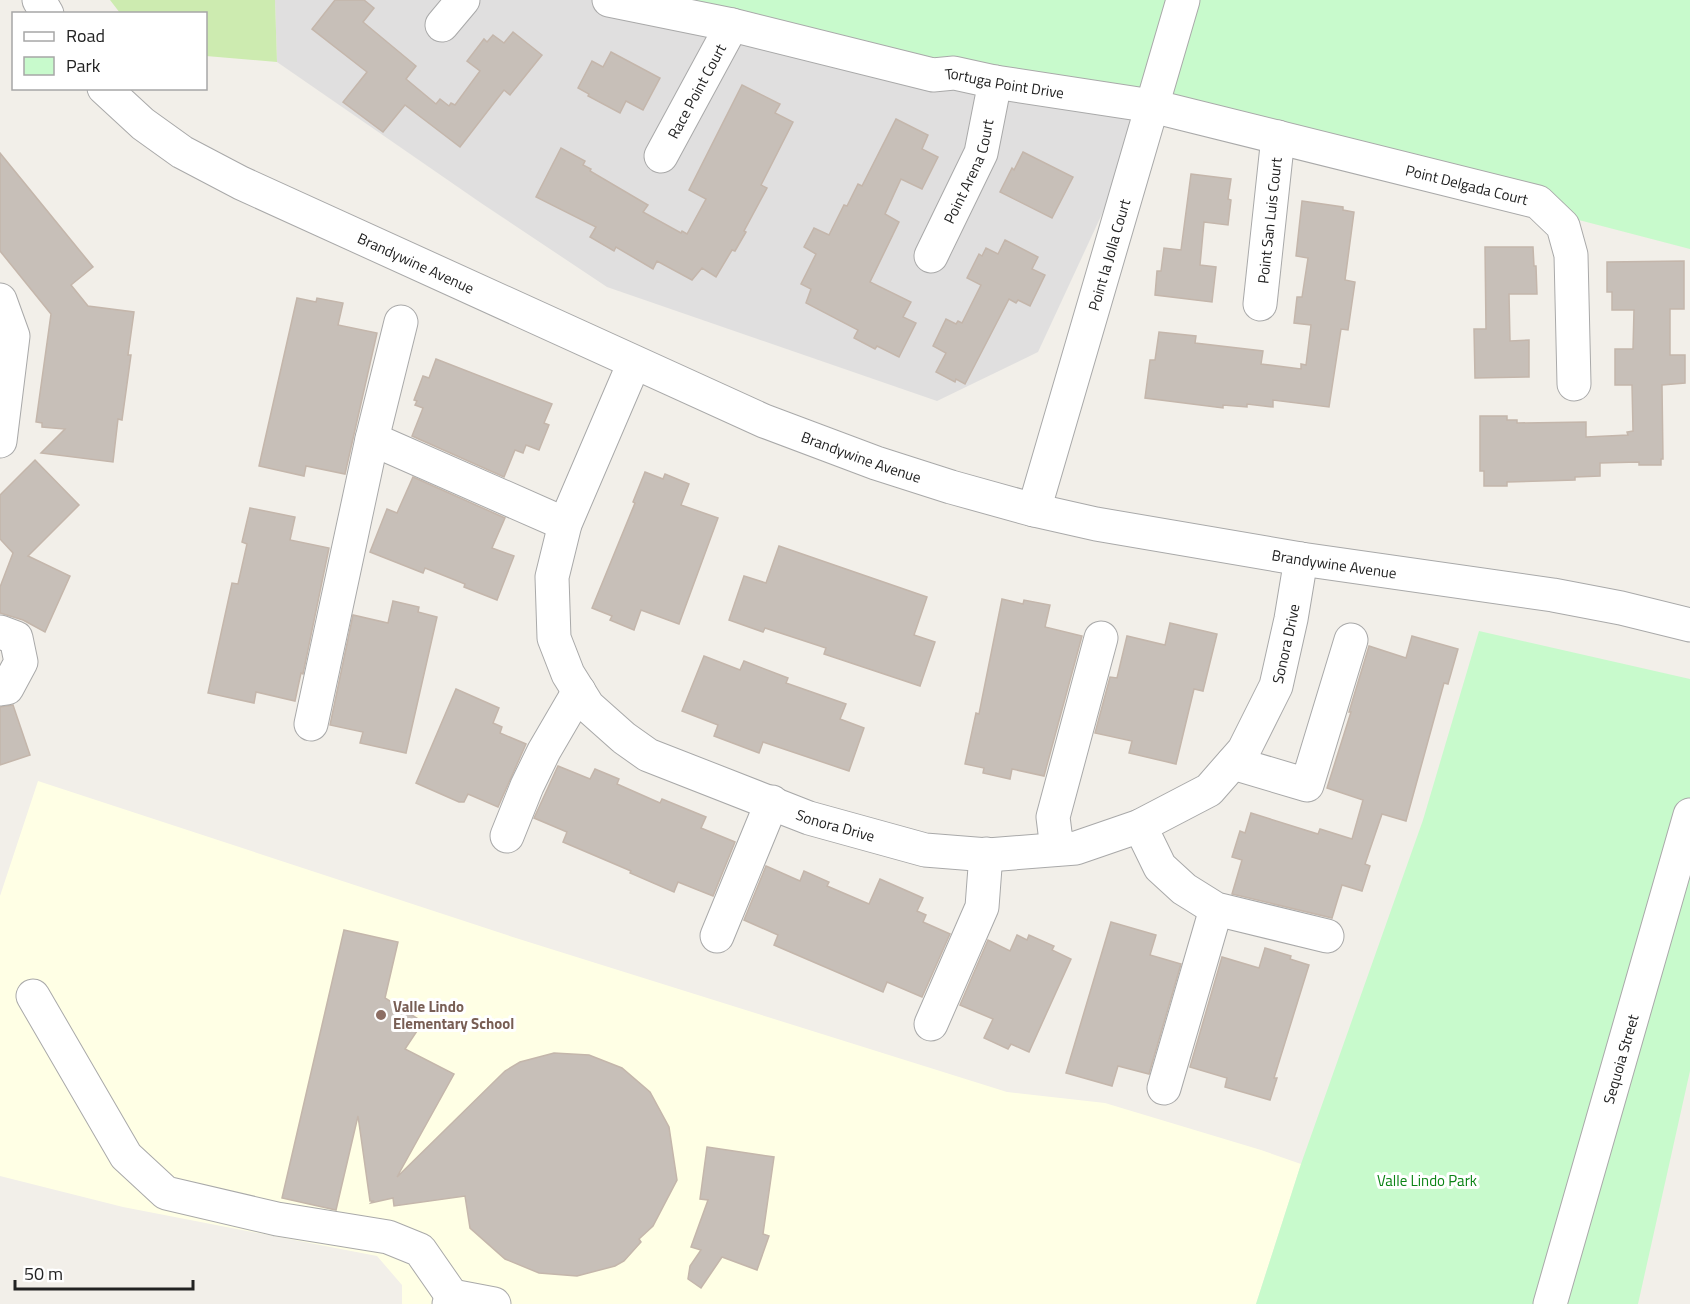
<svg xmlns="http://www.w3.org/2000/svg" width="1690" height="1304" font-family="'Titillium Web',sans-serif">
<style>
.residential{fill:#e0dfdf}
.education{fill:#ffffe5}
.grass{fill:#cdebb0}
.park{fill:#c8facc}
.building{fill:#c7bfb8;stroke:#c4b6ab;stroke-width:1.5}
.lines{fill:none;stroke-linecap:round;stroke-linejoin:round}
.minor-casing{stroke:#a9a9a9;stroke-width:35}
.minor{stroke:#fff;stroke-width:33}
.education-dot{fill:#8d6e63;stroke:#fff;stroke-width:2}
.labels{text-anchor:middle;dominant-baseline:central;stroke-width:6;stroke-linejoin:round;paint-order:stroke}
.street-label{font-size:15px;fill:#222;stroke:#fff}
.education-label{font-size:15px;font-weight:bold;fill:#785e54;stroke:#fff;text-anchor:start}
.park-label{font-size:15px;fill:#0c8416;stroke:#fff}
</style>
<rect width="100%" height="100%" fill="#f2efe9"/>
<path class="residential" d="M 275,0 L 657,0 L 1152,106 L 1038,352 L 937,401 L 607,287 L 481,203 L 277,62 Z"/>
<path class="education" d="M 38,781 L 519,939 L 1007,1092 L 1105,1103 L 1261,1150 L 1301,1164 L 1256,1304 L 402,1304 L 402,1285 L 377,1256 L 123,1207 L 0,1176 L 0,896 Z"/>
<path class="grass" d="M 110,0 L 275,0 L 277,62 L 206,56 L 206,14 L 120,13 Z"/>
<g class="park">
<path d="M 657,0 L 1690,0 L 1690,249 L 1552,213 Z"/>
<path d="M 1479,631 L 1690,679 L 1690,1071 L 1638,1304 L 1256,1304 L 1301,1164 L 1423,820 Z"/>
</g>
<g class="building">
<path d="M 335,0 L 364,0 L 374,8 L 363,22 L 416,66 L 406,79 L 436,104 L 440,99 L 449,106 L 451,103 L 455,105 L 480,71 L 467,61 L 484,39 L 487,42 L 493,35 L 504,43 L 513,32 L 542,55 L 510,95 L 504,90 L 460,147 L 405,105 L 383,132 L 343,102 L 367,72 L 312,29 Z"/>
<path d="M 611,52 L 660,78 L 643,110 L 626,101 L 620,113 L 588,96 L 589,94 L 578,88 L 592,61 L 603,67 Z"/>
<path d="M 742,85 L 780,104 L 775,113 L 793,122 L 761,185 L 767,188 L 744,231 L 746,232 L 735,251 L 732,250 L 716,277 L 702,268 L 692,280 L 657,261 L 653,269 L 616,247 L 614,251 L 590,237 L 596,227 L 536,197 L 561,148 L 585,161 L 583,165 L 591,169 L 590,171 L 648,205 L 643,212 L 681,233 L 682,231 L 687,234 L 706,199 L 689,190 Z"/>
<path d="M 896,119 L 928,135 L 922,149 L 938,157 L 922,189 L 901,179 L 885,214 L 899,222 L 870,282 L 911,302 L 903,317 L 916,323 L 899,357 L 877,346 L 875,349 L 854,338 L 858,330 L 806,303 L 811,289 L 801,284 L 816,254 L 804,247 L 814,228 L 829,235 L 844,205 L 847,206 L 858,184 L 862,186 Z"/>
<path d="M 1023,152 L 1073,177 L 1052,218 L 1000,192 L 1012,168 L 1014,170 Z"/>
<path d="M 0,153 L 93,267 L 71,285 L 88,306 L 134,312 L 128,355 L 131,355 L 122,420 L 118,419 L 113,462 L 41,453 L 65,429 L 42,427 L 42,423 L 36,422 L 51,314 L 0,251 Z"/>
<path d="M 1191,174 L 1231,179 L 1228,199 L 1231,200 L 1228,225 L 1204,222 L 1200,265 L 1216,267 L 1212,302 L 1155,295 L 1157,271 L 1161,271 L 1164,248 L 1181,250 Z"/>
<path d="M 1302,201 L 1343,207 L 1343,210 L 1354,212 L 1345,280 L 1355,282 L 1348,330 L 1341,329 L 1329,407 L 1273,400 L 1273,407 L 1247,404 L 1247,407 L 1223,405 L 1223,408 L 1145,398 L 1150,360 L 1155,360 L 1159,332 L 1196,336 L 1195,343 L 1263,351 L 1261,364 L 1301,369 L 1301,364 L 1306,365 L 1311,325 L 1294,323 L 1297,297 L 1302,297 L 1308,258 L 1296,256 Z"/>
<path d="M 1005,240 L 1038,257 L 1032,269 L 1045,275 L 1030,306 L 1018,300 L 1016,303 L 1009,299 L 965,384 L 956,379 L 955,382 L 936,372 L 946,353 L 933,346 L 946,319 L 956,324 L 958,321 L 962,323 L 981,285 L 967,278 L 979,254 L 982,256 L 986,248 L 998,254 Z"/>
<path d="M 1485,247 L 1533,247 L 1534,266 L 1536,266 L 1537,294 L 1509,294 L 1510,341 L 1529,340 L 1529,377 L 1475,378 L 1474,329 L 1486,329 Z"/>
<path d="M 1684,261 L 1684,309 L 1670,309 L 1670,355 L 1685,355 L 1685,383 L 1662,385 L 1663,459 L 1661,459 L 1661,465 L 1639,465 L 1639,462 L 1600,463 L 1600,476 L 1575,477 L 1575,480 L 1507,482 L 1507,486 L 1484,486 L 1484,471 L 1480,471 L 1480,416 L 1507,416 L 1507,420 L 1517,420 L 1517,423 L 1586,422 L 1586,437 L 1628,435 L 1627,432 L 1633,431 L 1632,385 L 1615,385 L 1615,349 L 1633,349 L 1634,310 L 1612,310 L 1612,292 L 1607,292 L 1607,262 Z"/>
<path d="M 297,298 L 316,302 L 317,298 L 343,303 L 338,325 L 377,333 L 345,474 L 306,466 L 304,476 L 259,466 Z"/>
<path d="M 436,359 L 552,404 L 544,423 L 549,425 L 539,450 L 526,445 L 523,453 L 515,450 L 504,477 L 412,436 L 423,408 L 415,405 L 417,401 L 414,400 L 423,376 L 429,378 Z"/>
<path d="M 35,460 L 79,505 L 28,556 L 70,576 L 45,632 L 23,620 L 0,613 L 0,587 L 13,553 L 0,539 L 0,495 Z"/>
<path d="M 645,472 L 663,479 L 665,474 L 689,484 L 681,505 L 718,518 L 679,624 L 641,610 L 634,630 L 610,620 L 612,616 L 592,608 L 635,503 L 633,502 Z"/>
<path d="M 413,477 L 505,518 L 492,548 L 514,556 L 497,600 L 464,587 L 465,584 L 425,568 L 423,573 L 370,552 L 387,509 L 397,513 Z"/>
<path d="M 250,508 L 295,517 L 290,540 L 329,548 L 303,674 L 301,673 L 295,701 L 256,692 L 254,703 L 208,693 L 232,583 L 238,584 L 247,544 L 242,542 Z"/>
<path d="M 779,546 L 927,597 L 914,635 L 935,642 L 920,686 L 824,654 L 826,648 L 765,628 L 763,632 L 729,620 L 744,576 L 766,583 Z"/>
<path d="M 1002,599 L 1023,604 L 1024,600 L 1050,605 L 1045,627 L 1082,636 L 1044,776 L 1012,769 L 1010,779 L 983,773 L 984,768 L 965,764 L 976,713 L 979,714 Z"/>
<path d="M 393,601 L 419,607 L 418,612 L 437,617 L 406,753 L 360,743 L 363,732 L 330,725 L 353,615 L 388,623 Z"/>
<path d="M 1170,623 L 1217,634 L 1203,691 L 1194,689 L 1176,764 L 1129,753 L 1132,741 L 1095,733 L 1110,677 L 1117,678 L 1127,636 L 1165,645 Z"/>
<path d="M 1412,636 L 1458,649 L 1448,684 L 1444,683 L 1406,821 L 1382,814 L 1365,864 L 1370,866 L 1362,891 L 1342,885 L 1332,918 L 1232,894 L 1242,860 L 1232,857 L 1240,831 L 1245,833 L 1251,813 L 1318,834 L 1320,829 L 1352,839 L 1363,800 L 1327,788 L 1351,712 L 1349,712 L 1369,646 L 1406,658 Z"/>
<path d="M 704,656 L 740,670 L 744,661 L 788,678 L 786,683 L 846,704 L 840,719 L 864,728 L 849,771 L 763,742 L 759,753 L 714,736 L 718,725 L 682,711 Z"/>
<path d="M 456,689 L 499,708 L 493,723 L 502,727 L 500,733 L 526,744 L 498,807 L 468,794 L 464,802 L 459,802 L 416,783 Z"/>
<path d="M 13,705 L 30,755 L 0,765 L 0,707 Z"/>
<path d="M 558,766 L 590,779 L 595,769 L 619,779 L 617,784 L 660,803 L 662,799 L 706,817 L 701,828 L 735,842 L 713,896 L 678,882 L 674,892 L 630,873 L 631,871 L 563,842 L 567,832 L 534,818 Z"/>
<path d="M 766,866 L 800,881 L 804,871 L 829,882 L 827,886 L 869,904 L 880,879 L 923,898 L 917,911 L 926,915 L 923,922 L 950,934 L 922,997 L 887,982 L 883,992 L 774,945 L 778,935 L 744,920 Z"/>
<path d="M 1111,922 L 1156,935 L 1150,955 L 1181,964 L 1149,1074 L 1118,1066 L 1112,1086 L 1066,1073 Z"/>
<path d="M 344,930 L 398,942 L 385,998 L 423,1022 L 405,1049 L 454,1074 L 397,1177 L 505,1071 L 520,1062 L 554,1053 L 589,1055 L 622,1068 L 650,1092 L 669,1127 L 677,1180 L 653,1226 L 639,1239 L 641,1242 L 624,1261 L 615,1266 L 577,1276 L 539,1273 L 505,1259 L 470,1228 L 465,1196 L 394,1206 L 393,1198 L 371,1203 L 373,1201 L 370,1201 L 358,1116 L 336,1210 L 282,1198 Z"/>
<path d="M 1017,935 L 1027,940 L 1029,935 L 1054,946 L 1052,950 L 1071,959 L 1029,1052 L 1011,1044 L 1008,1049 L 984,1038 L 993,1019 L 960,1005 L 988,940 L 1010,951 Z"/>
<path d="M 1265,948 L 1291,956 L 1290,959 L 1309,965 L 1274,1078 L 1277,1078 L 1270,1100 L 1225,1087 L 1227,1078 L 1190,1067 L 1222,957 L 1259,968 Z"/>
<path d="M 707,1147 L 774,1157 L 763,1234 L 769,1236 L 757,1270 L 722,1257 L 701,1288 L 688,1279 L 690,1266 L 701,1250 L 691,1247 L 708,1200 L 700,1199 Z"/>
</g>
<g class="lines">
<defs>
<g id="minor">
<path d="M 39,0 L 47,14"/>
<path id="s1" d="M 609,0 L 732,25 L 933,75 L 954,73 L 995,82 L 1152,106 L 1538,202 L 1563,226 L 1571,255 L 1574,384"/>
<path d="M 442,25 L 463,0"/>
<path id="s2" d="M 104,88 L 143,124 L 182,152 L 241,183 L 764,421 L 876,463 L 951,487 L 1034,510 L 1096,524 L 1301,559 L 1553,595 L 1621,608 L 1690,625"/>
<path id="s3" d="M 661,156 L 732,25"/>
<path id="s4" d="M 931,256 L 981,153 L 995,82"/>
<path d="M 0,300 L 13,336 L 0,441"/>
<path id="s5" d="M 1260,304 L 1278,137"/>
<path id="s6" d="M 634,363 L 565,524 L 552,577 L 554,638 L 568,674 L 588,706 L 624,738 L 648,755 L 809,818 L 925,850 L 988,855 L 1076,848 L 1140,826 L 1209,790 L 1244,750 L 1276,686 L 1291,619 L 1301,559"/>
<path d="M 372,439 L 565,524"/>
<path id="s7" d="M 1034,510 L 1183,0"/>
<path d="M 0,632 L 16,638 L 21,662 L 7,688 L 0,689"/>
<path d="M 311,724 L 372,439 L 401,322"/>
<path d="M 1233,763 L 1307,785 L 1351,640"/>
<path d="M 1140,826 L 1160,867 L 1184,889 L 1216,909 L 1327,936"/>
<path d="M 507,836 L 527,786 L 544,751 L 579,691"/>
<path d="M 1057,849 L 1053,817 L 1101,638"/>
<path d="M 717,936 L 772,802"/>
<path d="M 33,996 L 126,1156 L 166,1193 L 277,1219 L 388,1237 L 420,1250 L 452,1296"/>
<path d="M 931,1024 L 982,907 L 986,854"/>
<path d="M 1164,1088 L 1216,909"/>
<path d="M 449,1304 L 452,1296 L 494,1304"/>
<path id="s8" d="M 1550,1304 L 1690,815"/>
</g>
</defs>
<use href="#minor" class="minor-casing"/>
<use href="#minor" class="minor"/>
</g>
<circle class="education-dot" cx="381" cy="1015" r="6"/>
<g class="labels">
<g class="street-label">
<text stroke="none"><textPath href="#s1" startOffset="405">Tortuga Point Drive</textPath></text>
<text stroke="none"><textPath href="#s3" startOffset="74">Race Point Court</textPath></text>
<text stroke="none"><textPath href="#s4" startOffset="93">Point Arena Court</textPath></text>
<text stroke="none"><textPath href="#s1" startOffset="879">Point Delgada Court</textPath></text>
<text stroke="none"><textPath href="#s5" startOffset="84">Point San Luis Court</textPath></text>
<text stroke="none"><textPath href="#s7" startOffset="266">Point la Jolla Court</textPath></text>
<text stroke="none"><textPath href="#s2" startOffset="360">Brandywine Avenue</textPath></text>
<text stroke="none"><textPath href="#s2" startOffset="846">Brandywine Avenue</textPath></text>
<text stroke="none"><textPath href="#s2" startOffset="1332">Brandywine Avenue</textPath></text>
<text stroke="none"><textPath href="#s6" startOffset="1203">Sonora Drive</textPath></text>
<text stroke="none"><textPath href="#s6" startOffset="645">Sonora Drive</textPath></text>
<text stroke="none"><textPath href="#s8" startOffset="255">Sequoia Street</textPath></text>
</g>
<g class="education-label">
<text x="393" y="1006">Valle Lindo<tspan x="393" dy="17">Elementary School</tspan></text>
</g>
<g class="park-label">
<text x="1427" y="1180">Valle Lindo Park</text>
</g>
</g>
<rect x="12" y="12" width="195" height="78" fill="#ffffff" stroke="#a7a7a7" stroke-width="1.5"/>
<rect x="24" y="32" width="30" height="9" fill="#ffffff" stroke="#a7a7a7" stroke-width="1.5"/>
<text x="66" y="42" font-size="18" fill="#222222">Road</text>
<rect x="24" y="57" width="30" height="18" fill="#c8facc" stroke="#a7a7a7" stroke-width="1.5"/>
<text x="66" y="72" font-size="18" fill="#222222">Park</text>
<path d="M15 1280v9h178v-9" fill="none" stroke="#222222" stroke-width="3"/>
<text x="24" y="1280" font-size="18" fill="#222222" stroke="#ffffff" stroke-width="4.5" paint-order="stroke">50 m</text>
</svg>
